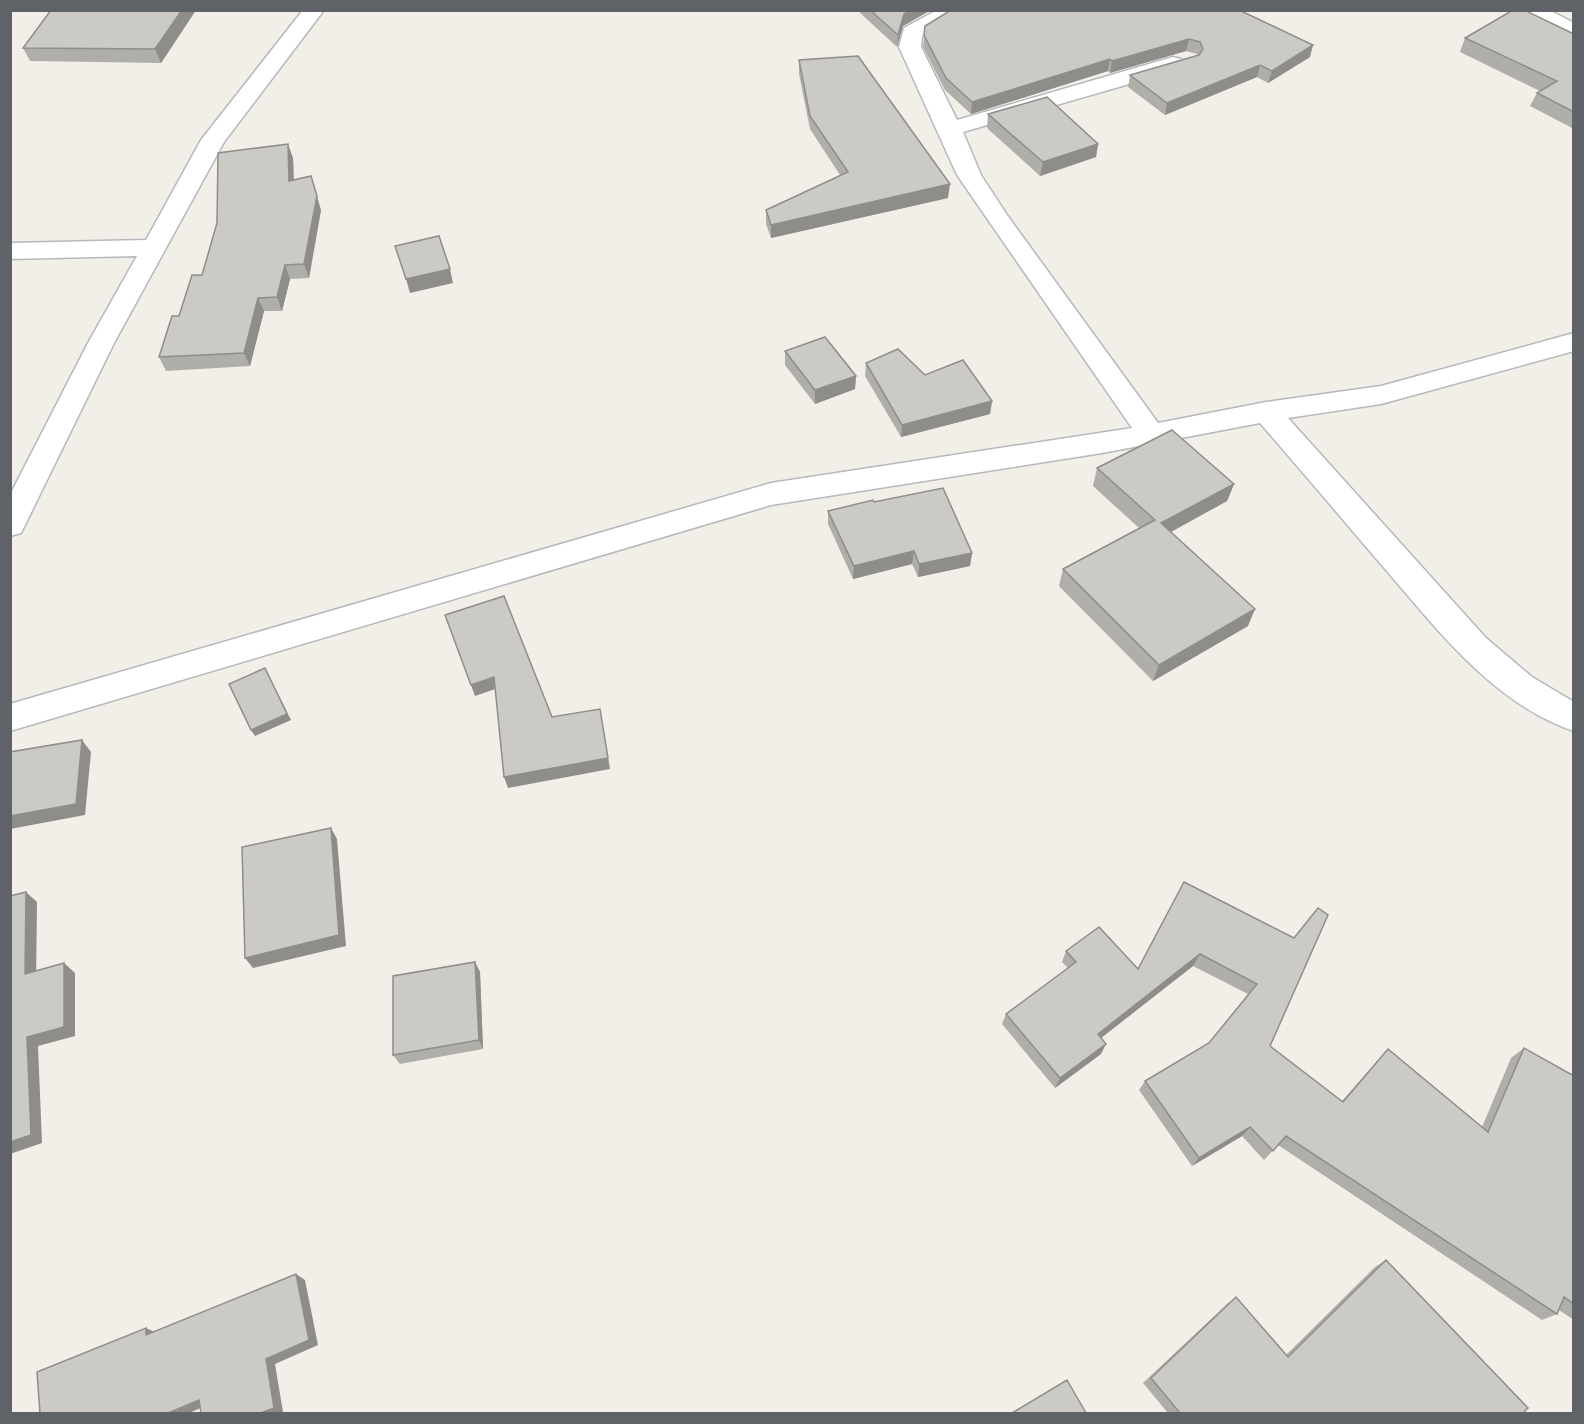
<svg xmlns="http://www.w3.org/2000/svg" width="1584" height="1424" font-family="Arial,sans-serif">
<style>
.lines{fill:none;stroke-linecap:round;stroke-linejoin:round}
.minor-casing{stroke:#b5b8bc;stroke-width:3}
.minor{fill:#fff;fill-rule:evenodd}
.wall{fill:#afaea9}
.shaded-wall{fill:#8f8d8a}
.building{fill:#cccac5;stroke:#8f8d8a;stroke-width:1.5}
</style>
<rect width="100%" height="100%" fill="#f1efe8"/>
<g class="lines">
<defs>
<g id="minor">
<path d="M 303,10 L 324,10 L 224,142 L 114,343 L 25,525 L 21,533 L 10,536 L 10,495 L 88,343 L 137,256 L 10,259 L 10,243 L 146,240 L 201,140 Z"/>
<path d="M 937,10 L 966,10 L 922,36 L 921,47 L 957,120 L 1173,57 L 1181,59 L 1184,64 L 1181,69 L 963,132 L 981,175 L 1007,215 L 1158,423 L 1266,402 L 1381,386 L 1574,333 L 1574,351 L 1381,404 L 1288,418 L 1486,638 L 1532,677 L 1574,702 L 1574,731 C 1491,703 1434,625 1379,562 C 1339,515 1300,469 1260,423 L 1102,453 L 771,505 L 10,731 L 10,704 L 771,483 L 1132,428 L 957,175 L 899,47 L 904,28 Z"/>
<path d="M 1522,10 L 1549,10 L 1574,23 L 1574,38 L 1525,14 Z"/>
</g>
</defs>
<use href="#minor" class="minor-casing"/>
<use href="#minor" class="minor"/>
</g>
<g class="wall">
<path d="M 196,10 L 161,63 L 30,61 L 23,48 Z"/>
<path d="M 857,10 L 931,10 L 903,26 L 897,47 Z"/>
<path d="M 951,10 L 1241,10 L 1241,11 L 1310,57 L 1268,83 L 1257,77 L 1165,115 L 1128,87 L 1130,75 L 1198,56 L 1197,54 L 1186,51 L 1110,73 L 1108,71 L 971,114 L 945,90 L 923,47 L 925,26 Z"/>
<path d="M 1574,34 L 1574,129 L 1530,106 L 1537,93 L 1540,91 L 1460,52 L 1465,38 Z"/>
<path d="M 799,60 L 948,198 L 771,238 L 766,224 L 766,210 L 840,175 L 810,129 L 799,74 Z"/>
<path d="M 988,114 L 1098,144 L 1096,157 L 1040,176 L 987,128 Z"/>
<path d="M 293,158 L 294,180 L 321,210 L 309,278 L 290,279 L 282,311 L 264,311 L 250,366 L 166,371 L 159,357 L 179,316 L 202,275 Z"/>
<path d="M 785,351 L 856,376 L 855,389 L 815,404 L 785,365 Z"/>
<path d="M 866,363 L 925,375 L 992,401 L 990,414 L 901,437 L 865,376 Z"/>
<path d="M 1097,468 L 1234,484 L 1227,501 L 1171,532 L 1248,626 L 1153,681 L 1059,586 L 1063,569 L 1139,528 L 1093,486 Z"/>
<path d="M 874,502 L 972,553 L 970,566 L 918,577 L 912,564 L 853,579 L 828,524 L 828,511 Z"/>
<path d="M 1184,882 L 1294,938 L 1270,1046 L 1342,1101 L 1378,1060 L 1388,1049 L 1482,1127 L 1511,1058 L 1524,1048 L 1574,1076 L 1574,1320 L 1559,1310 L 1557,1314 L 1542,1320 L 1278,1145 L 1264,1160 L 1242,1136 L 1192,1166 L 1139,1090 L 1145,1081 L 1209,1043 L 1248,994 L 1193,966 L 1101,1038 L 1101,1054 L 1055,1088 L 1002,1024 L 1006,1014 L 1068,968 L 1062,962 L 1066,951 L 1138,969 Z"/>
<path d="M 475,962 L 480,972 L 483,1049 L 400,1064 L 393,1055 Z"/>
<path d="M 1386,1260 L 1523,1413 L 1168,1413 L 1143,1383 L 1227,1304 L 1236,1297 L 1286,1355 L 1375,1267 Z"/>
</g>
<g class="shaded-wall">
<path d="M 182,10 L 196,10 L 161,63 L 155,49 Z"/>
<path d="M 911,10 L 931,10 L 903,26 L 897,47 L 898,35 L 904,14 Z"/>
<path d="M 1189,39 L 1186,51 L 1110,73 L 1112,61 Z"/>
<path d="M 1313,45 L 1310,57 L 1268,83 L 1272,71 Z"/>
<path d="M 1110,59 L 1108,71 L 971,114 L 972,102 Z"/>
<path d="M 1260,65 L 1257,77 L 1165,115 L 1167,103 Z"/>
<path d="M 288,144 L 293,158 L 294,195 L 289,181 Z"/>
<path d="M 1098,144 L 1096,157 L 1040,176 L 1043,162 Z"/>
<path d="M 311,176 L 321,210 L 309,278 L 304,264 Z"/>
<path d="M 950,184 L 948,198 L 771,238 L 771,225 Z"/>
<path d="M 285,265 L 290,279 L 282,311 L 277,297 Z"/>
<path d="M 450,269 L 453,283 L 410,293 L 406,279 Z"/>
<path d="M 258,298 L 264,311 L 250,366 L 244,353 Z"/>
<path d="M 856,376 L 855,389 L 815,404 L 815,390 Z"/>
<path d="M 992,401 L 990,414 L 901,437 L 902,425 Z"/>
<path d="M 1234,484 L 1227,501 L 1156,540 L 1161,523 Z"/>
<path d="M 914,551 L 912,564 L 853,579 L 854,566 Z"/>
<path d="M 972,553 L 970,566 L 918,577 L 919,564 Z"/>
<path d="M 1255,609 L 1248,626 L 1153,681 L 1159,665 Z"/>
<path d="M 268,674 L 291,720 L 255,736 L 251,730 Z"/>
<path d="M 494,677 L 498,688 L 475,696 L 471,685 Z"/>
<path d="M 600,709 L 610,769 L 508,788 L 504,777 Z"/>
<path d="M 82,740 L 91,752 L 85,815 L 10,829 L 10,816 Z"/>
<path d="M 331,828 L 337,839 L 346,946 L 253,968 L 245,958 Z"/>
<path d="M 26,892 L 37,902 L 36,984 L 25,974 Z"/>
<path d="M 1200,954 L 1193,966 L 1092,1045 L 1098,1034 Z"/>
<path d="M 475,962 L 480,972 L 483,1049 L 479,1040 Z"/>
<path d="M 64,963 L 75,973 L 75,1036 L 38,1046 L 42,1143 L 10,1154 L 10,1142 L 27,1037 Z"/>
<path d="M 1106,1044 L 1101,1054 L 1055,1088 L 1060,1078 Z"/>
<path d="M 1250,1127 L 1242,1136 L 1192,1166 L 1199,1158 Z"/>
<path d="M 296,1274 L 305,1280 L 318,1345 L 275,1364 L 283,1412 L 280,1413 L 261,1413 L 266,1359 Z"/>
<path d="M 146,1328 L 157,1333 L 146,1335 Z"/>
<path d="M 199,1400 L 210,1404 L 189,1413 L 168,1413 Z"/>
</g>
<g class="building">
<path d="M 51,10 L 182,10 L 155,49 L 23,48 Z"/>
<path d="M 870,10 L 911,10 L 904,14 L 898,35 Z"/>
<path d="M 951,10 L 1239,10 L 1313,45 L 1272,71 L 1260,65 L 1167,103 L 1130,75 L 1199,55 L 1203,49 L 1200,42 L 1189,39 L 1112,61 L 1110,59 L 972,102 L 946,78 L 924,35 L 925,26 Z"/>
<path d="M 1513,10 L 1524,10 L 1574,34 L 1574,112 L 1537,93 L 1557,81 L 1465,38 Z"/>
<path d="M 858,56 L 950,184 L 771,225 L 766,210 L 848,172 L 810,116 L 799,60 Z"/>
<path d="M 1047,97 L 1098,144 L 1043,162 L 988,114 Z"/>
<path d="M 288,144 L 289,181 L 311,176 L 317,196 L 304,264 L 285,265 L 277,297 L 258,298 L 244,353 L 159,357 L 172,316 L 179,316 L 192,275 L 202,275 L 217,223 L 218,153 Z"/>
<path d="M 439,236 L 450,269 L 406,279 L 395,246 Z"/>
<path d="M 825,337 L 856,376 L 815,390 L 785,351 Z"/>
<path d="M 898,349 L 925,375 L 963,360 L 992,401 L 902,425 L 866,363 Z"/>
<path d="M 1172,430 L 1234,484 L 1161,523 L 1255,609 L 1159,665 L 1063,569 L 1155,520 L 1097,468 Z"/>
<path d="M 943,488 L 972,553 L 919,564 L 914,551 L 854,566 L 828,511 L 873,500 L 874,502 Z"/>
<path d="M 504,596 L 552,717 L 600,709 L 608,758 L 504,777 L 494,677 L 471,685 L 445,615 Z"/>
<path d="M 265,668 L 287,714 L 251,730 L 229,684 Z"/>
<path d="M 82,740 L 76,804 L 10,816 L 10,752 Z"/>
<path d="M 331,828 L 339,935 L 245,958 L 242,847 Z"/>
<path d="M 1184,882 L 1294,938 L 1318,908 L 1328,915 L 1270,1046 L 1343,1102 L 1388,1049 L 1488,1132 L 1524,1048 L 1574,1076 L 1574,1304 L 1564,1297 L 1557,1314 L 1286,1136 L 1273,1151 L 1250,1127 L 1199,1158 L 1145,1081 L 1209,1043 L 1257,984 L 1200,954 L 1098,1034 L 1106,1044 L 1060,1078 L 1006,1014 L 1076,962 L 1066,951 L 1099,927 L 1138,969 Z"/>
<path d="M 26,892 L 25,974 L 64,963 L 64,1027 L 27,1037 L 31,1135 L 10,1142 L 10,896 Z"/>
<path d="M 475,962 L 479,1040 L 393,1055 L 393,976 Z"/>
<path d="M 1386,1260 L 1528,1408 L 1523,1413 L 1180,1413 L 1151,1378 L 1236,1297 L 1288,1357 Z"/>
<path d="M 296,1274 L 309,1340 L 266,1359 L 274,1408 L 261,1413 L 201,1413 L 199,1400 L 168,1413 L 40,1413 L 37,1372 L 146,1328 L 146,1335 Z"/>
<path d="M 1067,1380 L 1086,1413 L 1012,1413 Z"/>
</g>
<rect width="1584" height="1424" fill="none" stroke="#5f6368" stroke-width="24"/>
</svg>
